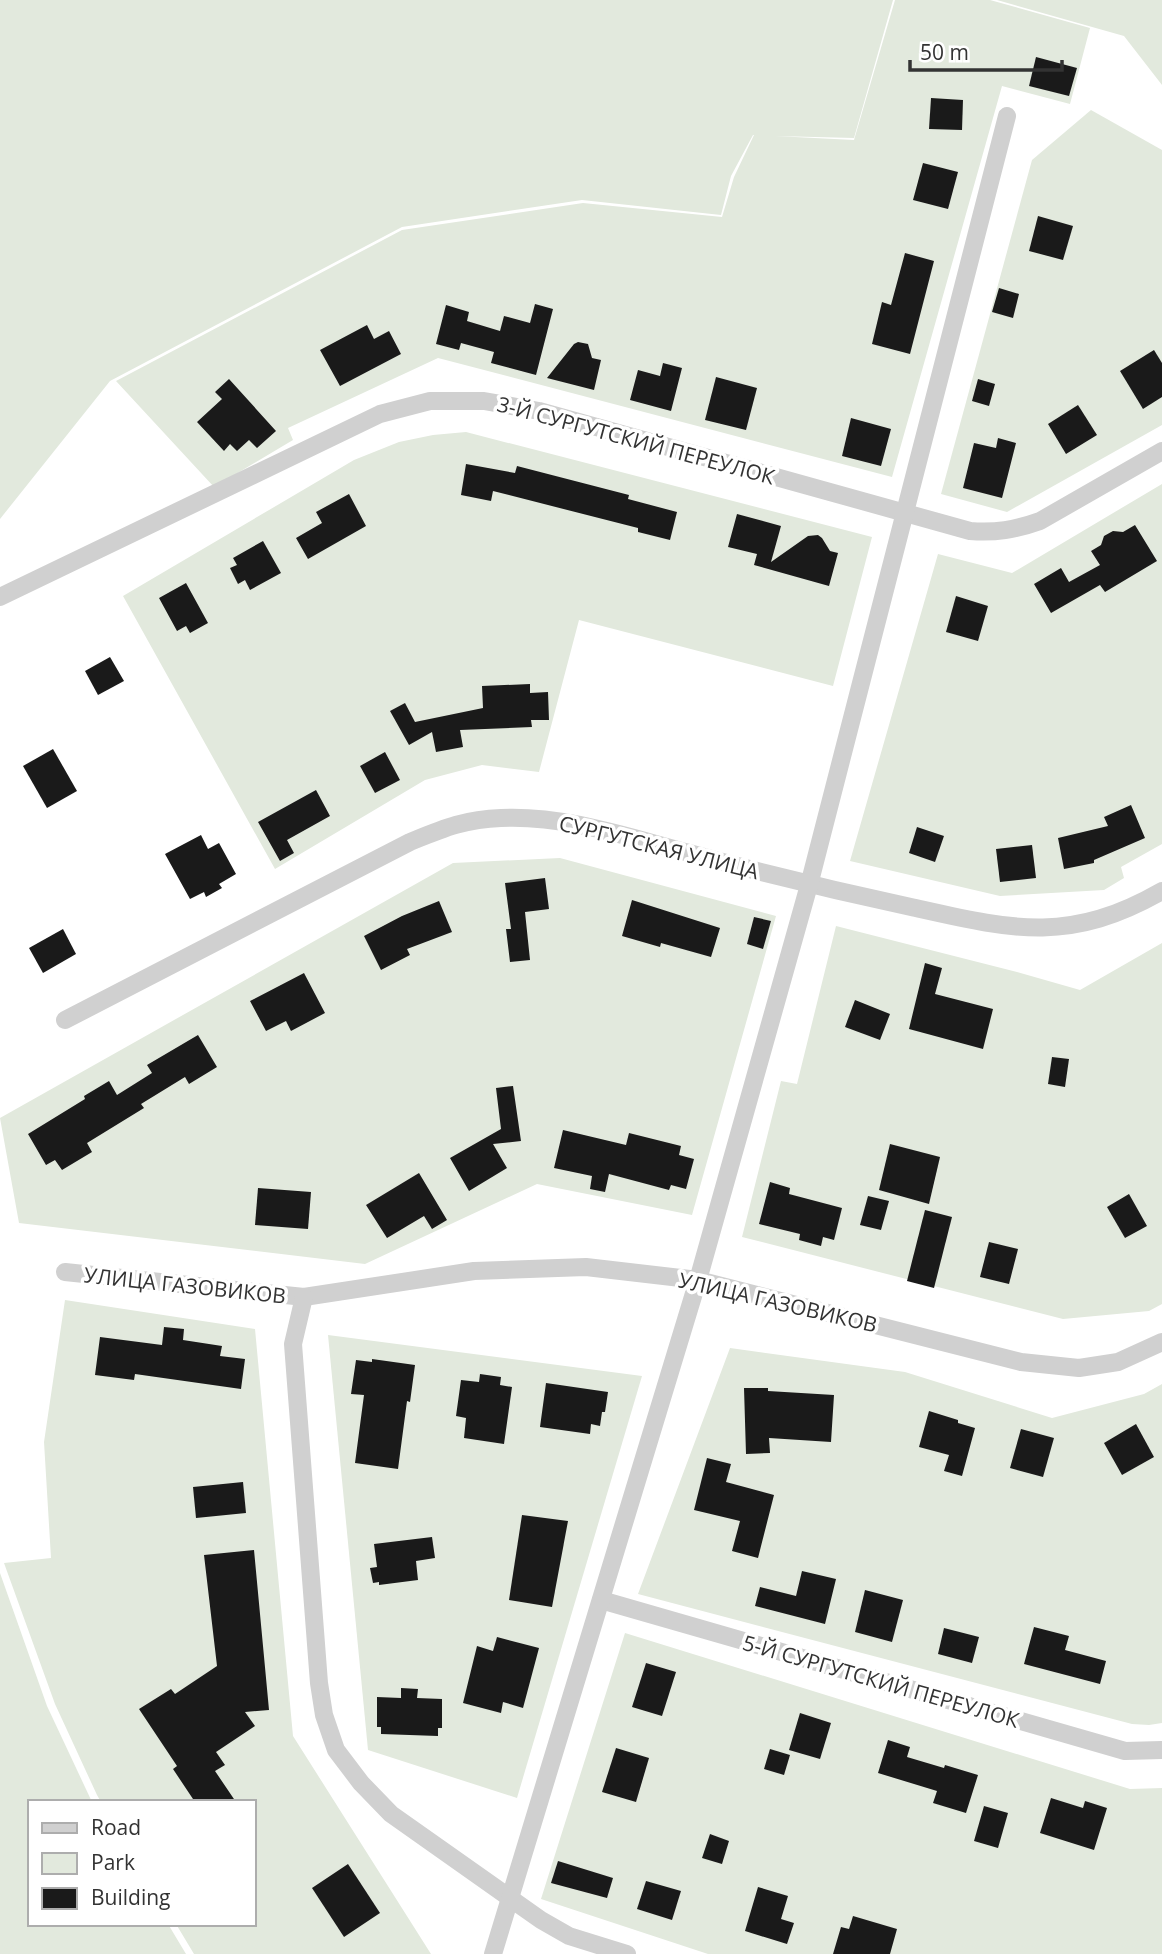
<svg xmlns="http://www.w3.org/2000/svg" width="1162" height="1954" font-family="'Open Sans',sans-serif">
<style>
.green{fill:#e2e9dd}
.building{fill:#1a1a1a}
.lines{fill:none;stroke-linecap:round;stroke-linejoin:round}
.street{stroke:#d0d0d0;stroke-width:18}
.labels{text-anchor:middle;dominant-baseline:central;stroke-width:7;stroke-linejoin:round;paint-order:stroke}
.street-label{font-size:21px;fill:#333;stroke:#fff}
</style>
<rect width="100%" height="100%" fill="#fff"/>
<g class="green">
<path d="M 0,0 L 893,0 L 854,138 L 775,136 L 854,140 L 895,0 L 990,0 L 1090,28 L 1070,104 L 1002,86 L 892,477 L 438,358 L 288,428 L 293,440 L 214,487 L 116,381 L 402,230 L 583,203 L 722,217 L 734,177 L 754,135 L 753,135 L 731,176 L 721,215 L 582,200 L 402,227 L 110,381 L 0,519 Z"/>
<path d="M 997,0 L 1162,0 L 1162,85 L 1124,36 Z"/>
<path d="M 1091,110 L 1162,150 L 1162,425 L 1007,512 L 941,494 L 1032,160 Z"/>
<path d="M 466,432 L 872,537 L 833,686 L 579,620 L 539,772 L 482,765 L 425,780 L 275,869 L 123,596 L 354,460 L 399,442 L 433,435 Z"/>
<path d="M 1162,484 L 1162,844 L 1121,867 L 1124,878 L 1104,890 L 1000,896 L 850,861 L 938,554 L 1012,573 Z"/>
<path d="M 560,858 L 776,916 L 692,1215 L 537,1184 L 365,1264 L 19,1223 L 0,1118 L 453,863 Z"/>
<path d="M 836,926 L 1017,972 L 1080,990 L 1162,943 L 1162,1304 L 1149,1311 L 1063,1319 L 742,1237 L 781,1081 L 797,1084 Z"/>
<path d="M 65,1300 L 255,1329 L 293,1736 L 431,1954 L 194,1954 L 176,1924 L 254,1924 L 254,1802 L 101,1802 L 97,1795 L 55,1704 L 4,1563 L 51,1558 L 44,1442 Z"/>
<path d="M 328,1335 L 642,1376 L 517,1798 L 368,1750 Z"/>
<path d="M 730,1348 L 905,1372 L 1052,1418 L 1144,1394 L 1162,1384 L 1162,1723 L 1149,1725 L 1132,1724 L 638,1594 Z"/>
<path d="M 0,1573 L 47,1706 L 92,1802 L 30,1802 L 30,1924 L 168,1924 L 186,1954 L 0,1954 Z"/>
<path d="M 625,1633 L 1130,1789 L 1162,1788 L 1162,1954 L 708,1954 L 541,1899 Z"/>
</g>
<g class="building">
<path d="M 1036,57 L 1077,68 L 1069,96 L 1029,86 Z"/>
<path d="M 931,98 L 963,100 L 962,130 L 929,129 Z"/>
<path d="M 923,163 L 958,172 L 948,209 L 913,200 Z"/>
<path d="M 1038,216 L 1073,226 L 1063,260 L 1029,251 Z"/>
<path d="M 905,253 L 934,261 L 910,354 L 872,344 L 882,302 L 891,305 Z"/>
<path d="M 999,288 L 1019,294 L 1013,318 L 992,312 Z"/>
<path d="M 535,304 L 553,309 L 536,375 L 491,363 L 494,352 L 461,343 L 459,350 L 436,344 L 446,305 L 469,312 L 467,321 L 500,331 L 504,316 L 530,323 Z"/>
<path d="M 367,325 L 374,339 L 389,331 L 401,354 L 340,386 L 320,350 Z"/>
<path d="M 578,342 L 588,344 L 592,358 L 601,360 L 594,390 L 547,378 L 574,344 Z"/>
<path d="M 1154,350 L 1162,363 L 1162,397 L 1143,409 L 1120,371 Z"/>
<path d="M 663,363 L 682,368 L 671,411 L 630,400 L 638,370 L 660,376 Z"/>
<path d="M 716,377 L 757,388 L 746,430 L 705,420 Z"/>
<path d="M 229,379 L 276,431 L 257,448 L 249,440 L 237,451 L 230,444 L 224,451 L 197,422 L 222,399 L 215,392 Z"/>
<path d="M 978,379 L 995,384 L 989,406 L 972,401 Z"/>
<path d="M 1078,405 L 1097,435 L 1066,454 L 1048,424 Z"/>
<path d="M 851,418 L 891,429 L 881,466 L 842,456 Z"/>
<path d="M 998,438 L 1016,443 L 1002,498 L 963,488 L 974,443 L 996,448 Z"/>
<path d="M 466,464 L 515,473 L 517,466 L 629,495 L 628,499 L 677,512 L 670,540 L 638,532 L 638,528 L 493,491 L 491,501 L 461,495 Z"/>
<path d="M 349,494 L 366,526 L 308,559 L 296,538 L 322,523 L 316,512 Z"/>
<path d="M 737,514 L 781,526 L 771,562 L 808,536 L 818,535 L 822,538 L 830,551 L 838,553 L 829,586 L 754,565 L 757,554 L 728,547 Z"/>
<path d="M 1135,525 L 1157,561 L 1105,592 L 1100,585 L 1051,613 L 1034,584 L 1061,568 L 1069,582 L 1100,565 L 1091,551 L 1101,545 L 1104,536 L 1113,531 L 1123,532 Z"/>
<path d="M 263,541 L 281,573 L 250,590 L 245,580 L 238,584 L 230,568 L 237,565 L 233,558 Z"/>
<path d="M 186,583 L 208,623 L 190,633 L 186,626 L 177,631 L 159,598 Z"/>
<path d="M 956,596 L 988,606 L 978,641 L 946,632 Z"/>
<path d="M 110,657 L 124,681 L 98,695 L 85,671 Z"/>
<path d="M 530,684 L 530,693 L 548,692 L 549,720 L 531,720 L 532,727 L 460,730 L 463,747 L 436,752 L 432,732 L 409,745 L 390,711 L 405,703 L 415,722 L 483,708 L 482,686 Z"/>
<path d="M 53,749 L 77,791 L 47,808 L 23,766 Z"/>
<path d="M 385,752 L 400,780 L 375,793 L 360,766 Z"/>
<path d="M 316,790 L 330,816 L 287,840 L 294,853 L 280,861 L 258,822 Z"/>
<path d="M 1131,805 L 1145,838 L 1094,860 L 1094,863 L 1064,869 L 1058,838 L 1108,826 L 1104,817 Z"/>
<path d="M 917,827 L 944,836 L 935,862 L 909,853 Z"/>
<path d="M 201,835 L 208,849 L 219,843 L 236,874 L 219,884 L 222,888 L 206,897 L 204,892 L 190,899 L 165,854 Z"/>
<path d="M 1032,845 L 1036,878 L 1000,882 L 996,849 Z"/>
<path d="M 545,878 L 549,909 L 525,912 L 530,960 L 510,962 L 506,929 L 511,929 L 505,883 Z"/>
<path d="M 632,900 L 720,928 L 711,957 L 661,943 L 660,947 L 622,936 Z"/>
<path d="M 439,901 L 452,932 L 407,949 L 410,955 L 381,970 L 364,936 L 402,916 Z"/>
<path d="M 754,917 L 771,921 L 763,949 L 747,944 Z"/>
<path d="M 63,929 L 76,954 L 43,973 L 29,948 Z"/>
<path d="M 925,963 L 942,968 L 935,994 L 993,1009 L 983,1049 L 909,1029 Z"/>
<path d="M 304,973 L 325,1013 L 291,1031 L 286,1021 L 266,1031 L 250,1001 Z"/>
<path d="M 855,1000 L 890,1014 L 880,1040 L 845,1027 Z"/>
<path d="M 198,1035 L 217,1067 L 189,1084 L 185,1077 L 141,1104 L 144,1108 L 87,1143 L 92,1152 L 62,1170 L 55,1160 L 46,1165 L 28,1134 L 85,1099 L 84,1096 L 109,1081 L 117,1095 L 152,1073 L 147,1065 Z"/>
<path d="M 1052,1057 L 1069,1059 L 1065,1087 L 1048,1084 Z"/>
<path d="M 513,1086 L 521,1141 L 493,1144 L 507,1168 L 469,1191 L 450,1158 L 501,1129 L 496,1088 Z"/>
<path d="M 563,1130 L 626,1145 L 629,1133 L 681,1146 L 679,1155 L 694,1159 L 686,1189 L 671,1185 L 669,1190 L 609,1174 L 605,1192 L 590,1189 L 592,1176 L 554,1168 Z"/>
<path d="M 890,1144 L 940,1157 L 929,1204 L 879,1190 Z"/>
<path d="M 419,1173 L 447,1220 L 432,1229 L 424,1216 L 387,1238 L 366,1205 Z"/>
<path d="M 770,1182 L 790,1188 L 789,1194 L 842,1208 L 834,1240 L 823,1237 L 821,1246 L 799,1240 L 800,1234 L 759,1224 Z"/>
<path d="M 258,1188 L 311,1192 L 308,1229 L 255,1225 Z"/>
<path d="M 1129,1194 L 1147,1226 L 1125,1238 L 1107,1207 Z"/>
<path d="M 868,1196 L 889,1201 L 881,1230 L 860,1225 Z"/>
<path d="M 925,1210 L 952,1217 L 934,1288 L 907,1281 Z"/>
<path d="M 989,1242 L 1018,1249 L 1009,1284 L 980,1277 Z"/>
<path d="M 164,1327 L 184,1329 L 183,1340 L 222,1346 L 220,1356 L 245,1359 L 241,1389 L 135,1374 L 134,1380 L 95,1375 L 100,1337 L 162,1345 Z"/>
<path d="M 372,1359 L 415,1365 L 410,1402 L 407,1401 L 398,1469 L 355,1463 L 364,1395 L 351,1394 L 356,1360 L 372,1362 Z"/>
<path d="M 480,1374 L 501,1377 L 500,1385 L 512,1387 L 504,1444 L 464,1438 L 466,1418 L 456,1416 L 461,1380 L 479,1382 Z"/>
<path d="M 546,1383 L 608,1392 L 605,1412 L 602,1412 L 600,1426 L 591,1424 L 590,1434 L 540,1427 Z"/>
<path d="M 744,1388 L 768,1388 L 768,1391 L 834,1395 L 831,1442 L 769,1438 L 770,1453 L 746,1454 Z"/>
<path d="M 929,1411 L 958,1420 L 958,1423 L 975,1428 L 962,1476 L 944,1471 L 949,1455 L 919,1447 Z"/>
<path d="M 1136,1424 L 1154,1457 L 1122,1475 L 1104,1443 Z"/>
<path d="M 1021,1429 L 1054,1438 L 1043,1477 L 1010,1468 Z"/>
<path d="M 707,1458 L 731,1464 L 726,1482 L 774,1495 L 758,1558 L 732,1551 L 740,1521 L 694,1510 Z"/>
<path d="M 243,1482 L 246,1513 L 196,1518 L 193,1487 Z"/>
<path d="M 522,1515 L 568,1521 L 552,1607 L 509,1600 Z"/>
<path d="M 432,1537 L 435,1558 L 416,1561 L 418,1580 L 379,1585 L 379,1582 L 373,1583 L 370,1568 L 377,1567 L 374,1544 Z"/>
<path d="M 254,1550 L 269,1710 L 245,1712 L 255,1726 L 216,1752 L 225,1765 L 215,1771 L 236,1802 L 195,1802 L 173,1769 L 177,1766 L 139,1709 L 171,1689 L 175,1694 L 217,1666 L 204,1555 Z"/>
<path d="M 802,1571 L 836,1579 L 825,1624 L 755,1606 L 760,1587 L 796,1596 Z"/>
<path d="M 865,1590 L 903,1600 L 892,1642 L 855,1632 Z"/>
<path d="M 1034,1627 L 1069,1636 L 1065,1650 L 1106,1661 L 1100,1684 L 1024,1664 Z"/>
<path d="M 944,1628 L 979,1637 L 972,1663 L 938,1654 Z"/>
<path d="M 497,1637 L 539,1648 L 523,1708 L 503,1702 L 501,1713 L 463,1703 L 477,1646 L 493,1651 Z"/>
<path d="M 646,1663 L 676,1672 L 662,1716 L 632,1707 Z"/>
<path d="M 401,1688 L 418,1689 L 417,1698 L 442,1699 L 442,1728 L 438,1728 L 438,1736 L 381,1734 L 381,1727 L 377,1727 L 377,1697 L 401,1698 Z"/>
<path d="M 800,1713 L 831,1723 L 820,1759 L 789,1750 Z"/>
<path d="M 888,1740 L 910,1747 L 907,1757 L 944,1768 L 945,1765 L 978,1775 L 966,1813 L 933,1803 L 937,1791 L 878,1773 Z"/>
<path d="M 616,1748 L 649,1758 L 636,1802 L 602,1792 Z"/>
<path d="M 770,1749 L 790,1755 L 784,1775 L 764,1769 Z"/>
<path d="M 1051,1798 L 1083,1808 L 1085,1801 L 1107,1808 L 1094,1850 L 1040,1833 Z"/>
<path d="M 984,1806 L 1008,1813 L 998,1848 L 974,1841 Z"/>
<path d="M 710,1834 L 729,1841 L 722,1864 L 702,1858 Z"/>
<path d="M 558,1861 L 613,1878 L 607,1898 L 551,1883 Z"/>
<path d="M 348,1864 L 380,1913 L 344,1937 L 312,1888 Z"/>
<path d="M 646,1881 L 681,1891 L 672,1920 L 637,1909 Z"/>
<path d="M 758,1887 L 788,1896 L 781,1919 L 794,1923 L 787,1944 L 745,1931 Z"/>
<path d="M 853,1916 L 897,1929 L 890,1954 L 833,1954 L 841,1927 L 849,1929 Z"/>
</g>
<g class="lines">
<g class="street">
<path d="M 0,597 L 380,414 L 430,401 L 484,401 L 539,411 L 970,531 C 995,533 1015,530 1040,521 L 1162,451"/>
<path d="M 65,1020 L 410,842 C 442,829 465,819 501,818 C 565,815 628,837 689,853 C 762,873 836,891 911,907 C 1010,929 1068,945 1162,891"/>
<path d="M 65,1272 L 304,1297 L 474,1271 L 586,1267 L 698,1280 L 1021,1362 L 1079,1368 L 1118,1362 L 1162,1342"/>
<path d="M 304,1297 L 293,1344 L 319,1683 L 324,1715 L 336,1750 L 361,1783 L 391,1814 L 541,1920 L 569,1936 L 627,1954"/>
<path d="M 601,1600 L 1125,1751 L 1162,1750"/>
<path d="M 493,1954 L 698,1280 L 809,885 L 1007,116"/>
</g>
</g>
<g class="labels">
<g class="street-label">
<text transform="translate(636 440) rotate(15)">3-Й СУРГУТСКИЙ ПЕРЕУЛОК</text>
<text transform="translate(659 847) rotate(14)">СУРГУТСКАЯ УЛИЦА</text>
<text transform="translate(185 1285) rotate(6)">УЛИЦА ГАЗОВИКОВ</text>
<text transform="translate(778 1302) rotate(13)">УЛИЦА ГАЗОВИКОВ</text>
<text transform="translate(881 1681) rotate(16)">5-Й СУРГУТСКИЙ ПЕРЕУЛОК</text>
</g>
</g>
<rect x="28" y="1800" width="228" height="126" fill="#ffffff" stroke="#adadad" stroke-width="2"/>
<rect x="42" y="1823" width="35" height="10" fill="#d0d0d0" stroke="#adadad" stroke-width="2"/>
<text x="91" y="1835" font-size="21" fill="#333333">Road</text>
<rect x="42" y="1853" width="35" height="21" fill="#e2e9dd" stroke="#adadad" stroke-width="2"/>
<text x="91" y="1870" font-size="21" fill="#333333">Park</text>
<rect x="42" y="1888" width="35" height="21" fill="#1a1a1a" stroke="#adadad" stroke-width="2"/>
<text x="91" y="1905" font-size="21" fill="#333333">Building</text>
<path d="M910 60v10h152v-10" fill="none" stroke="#333333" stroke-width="3.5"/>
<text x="920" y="60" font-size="21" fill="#333333" stroke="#ffffff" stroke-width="5" paint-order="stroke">50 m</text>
</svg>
